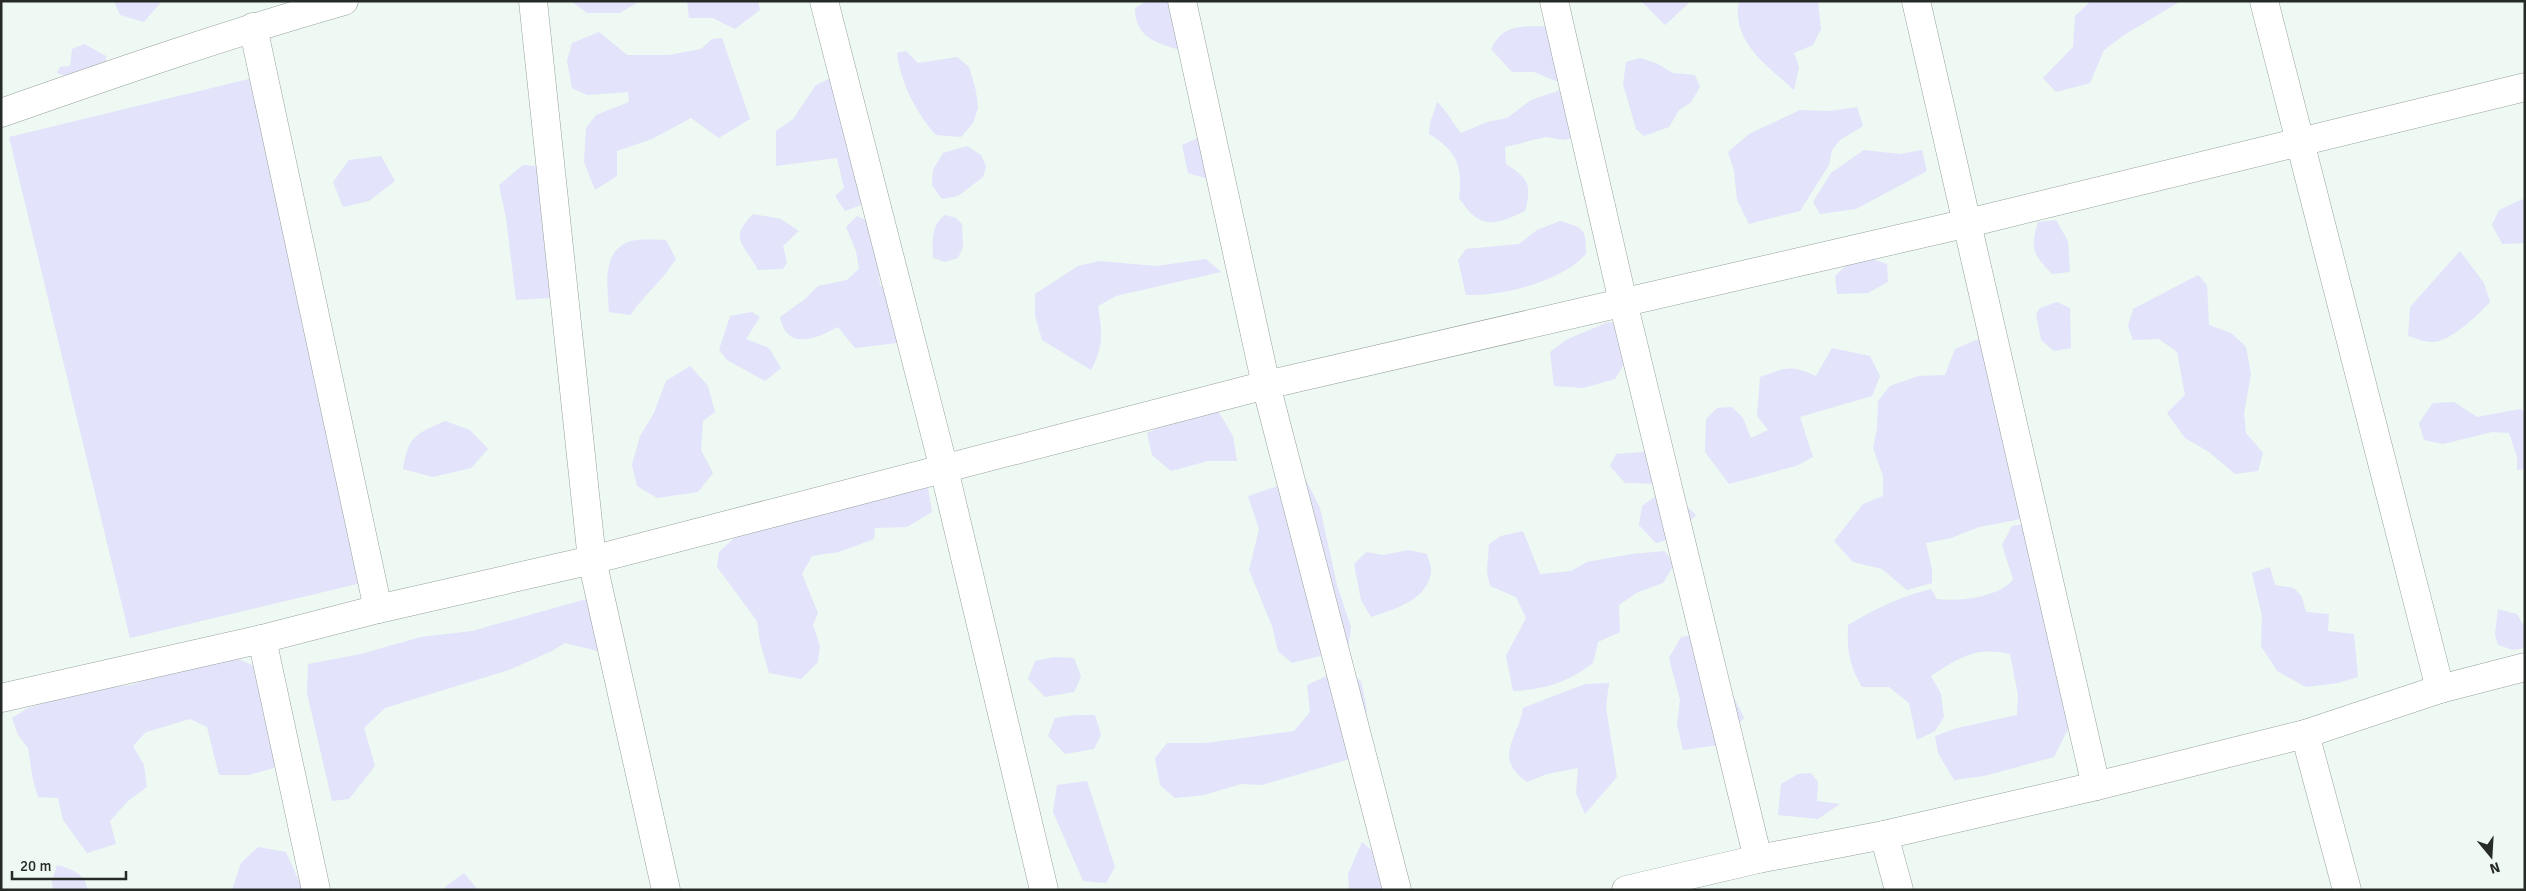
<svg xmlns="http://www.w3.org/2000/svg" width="2526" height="891" font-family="Signika,sans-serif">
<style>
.green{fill:#e3e3fb}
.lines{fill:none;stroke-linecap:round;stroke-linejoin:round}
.minor-casing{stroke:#96a29b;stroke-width:29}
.minor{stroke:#fff;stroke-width:28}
</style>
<rect width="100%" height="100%" fill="#edf9f2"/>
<g class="green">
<path d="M 114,1 L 162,1 L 144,22 L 120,15 Z"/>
<path d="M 571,1 L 640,1 L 620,13 L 587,13 Z"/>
<path d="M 687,1 L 758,1 L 760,10 L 735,29 L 713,18 L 689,18 Z"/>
<path d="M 1147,1 L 1194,1 L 1180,50 C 1156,43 1135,37 1135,8 Z"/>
<path d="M 1641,1 L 1691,1 L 1665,25 Z"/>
<path d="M 1739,1 L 1818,1 L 1821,29 L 1813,45 L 1794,53 L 1799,67 L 1794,90 C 1768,66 1731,42 1739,1 Z"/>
<path d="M 2091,1 L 2181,1 L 2124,35 L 2104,50 L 2090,83 L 2056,92 L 2043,78 L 2073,47 L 2075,16 Z"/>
<path d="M 1546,26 L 1576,78 L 1556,81 L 1534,72 L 1512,72 L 1491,49 C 1504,23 1521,27 1546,26 Z"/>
<path d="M 599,32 L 627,55 L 669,55 L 701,49 L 712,39 L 722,38 L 750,119 L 719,138 L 691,118 L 652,139 L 617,151 L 617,176 L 595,190 L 584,162 L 586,128 L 596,115 L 629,102 L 628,92 L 587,95 L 572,88 L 567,61 L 572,43 Z"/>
<path d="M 84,44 L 106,56 L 106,65 L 74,79 L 57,73 L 60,67 L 70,66 L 72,49 Z"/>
<path d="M 906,51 L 918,63 L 957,57 L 969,67 L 976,91 L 978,108 L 973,123 L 961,137 L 936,135 C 917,114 900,82 897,53 Z"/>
<path d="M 1640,58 L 1656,63 L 1673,73 L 1695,75 L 1700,87 L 1691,102 L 1679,110 L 1669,127 L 1644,136 L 1636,129 L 1623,84 L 1626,62 Z"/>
<path d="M 839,74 L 869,202 L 845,211 L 835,196 L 844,188 L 837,158 L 776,166 L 776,131 L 793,119 L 816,85 Z"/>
<path d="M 253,78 L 374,580 L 130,638 L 9,137 Z"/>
<path d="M 1564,89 L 1587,134 L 1564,140 L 1546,137 L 1505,147 L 1506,164 C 1529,179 1532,184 1525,211 C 1494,226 1480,230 1459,198 C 1463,166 1457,151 1429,134 L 1430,123 L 1437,102 C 1448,112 1452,122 1461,133 L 1487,122 L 1507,118 L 1531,100 Z"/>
<path d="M 1857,107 L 1863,126 L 1840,140 L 1832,150 L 1829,165 L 1800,211 L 1749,224 L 1737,200 L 1734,171 L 1728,152 L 1749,134 L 1800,110 L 1829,111 Z"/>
<path d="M 1202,136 L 1208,179 L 1188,173 L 1182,145 Z"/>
<path d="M 967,146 L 981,155 L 986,166 L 983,177 L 958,196 L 942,199 L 932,185 L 933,170 L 943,153 Z"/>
<path d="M 1864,150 L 1900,154 L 1922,150 L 1927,171 L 1856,209 L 1820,214 L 1813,202 L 1831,173 Z"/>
<path d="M 381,156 L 395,181 L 369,201 L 343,207 L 333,182 L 349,160 Z"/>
<path d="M 523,165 L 546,167 L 567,288 L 550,298 L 516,300 L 506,218 L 499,185 Z"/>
<path d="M 2525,198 L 2525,243 L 2502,244 L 2492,225 L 2499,210 Z"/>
<path d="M 753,214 L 781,219 L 799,231 L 783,246 L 787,262 L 783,269 L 758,270 C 744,243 728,240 753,214 Z"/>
<path d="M 945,215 L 956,218 L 962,224 L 963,247 L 958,258 L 945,262 L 933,258 C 932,242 931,225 945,215 Z"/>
<path d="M 857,216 L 878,226 L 888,260 L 878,270 L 880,285 L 903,308 L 905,342 L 855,348 L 838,327 C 823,334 800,348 786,332 C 783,328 781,321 780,317 L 805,299 L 818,286 L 847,280 L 859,269 L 856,251 L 846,227 Z"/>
<path d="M 2056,220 L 2068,241 L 2070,272 L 2052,274 C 2033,255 2030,248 2038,222 Z"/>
<path d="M 1560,221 C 1584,228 1586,228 1586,254 C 1561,282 1503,296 1466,295 L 1458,260 L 1466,249 L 1519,244 L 1537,230 Z"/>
<path d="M 666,240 L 676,259 C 663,280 644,295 630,315 L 609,312 C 608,289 601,255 626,243 C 636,238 655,240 666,240 Z"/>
<path d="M 2460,251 L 2484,283 L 2490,302 C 2479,314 2449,343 2432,342 C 2424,342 2416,338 2408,336 L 2410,307 Z"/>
<path d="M 1869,258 L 1887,264 L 1888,282 L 1868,293 L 1837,294 L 1835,276 L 1850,262 Z"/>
<path d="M 1206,259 L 1221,272 L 1116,296 L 1098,306 C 1102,331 1104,347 1091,370 L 1042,340 L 1035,315 L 1035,294 L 1078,266 L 1100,261 L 1156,266 Z"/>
<path d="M 2198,275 L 2207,285 L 2209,325 L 2231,333 L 2246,347 L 2251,374 L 2244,414 L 2246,433 L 2263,453 L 2258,471 L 2235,474 L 2209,452 L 2185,438 L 2167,413 L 2185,395 L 2177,352 L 2159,339 L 2133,340 L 2128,326 L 2133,309 Z"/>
<path d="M 2057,302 L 2070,308 L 2071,348 L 2054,351 L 2041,340 L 2036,314 L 2040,308 Z"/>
<path d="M 752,312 L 760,317 L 746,339 L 769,348 L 781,368 L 765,381 L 727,360 L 719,350 L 730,316 Z"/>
<path d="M 1608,322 L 1637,323 L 1626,361 L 1615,379 L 1583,388 L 1554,386 L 1550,352 L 1566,340 Z"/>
<path d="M 1983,337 L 2032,517 L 1979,527 L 1951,538 L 1926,543 L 1932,570 L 1932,583 L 1907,590 L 1882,569 L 1853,562 L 1834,541 L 1863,504 L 1883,496 L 1883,476 L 1873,448 L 1877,429 L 1878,401 L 1890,386 L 1918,376 L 1945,375 L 1955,349 Z"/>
<path d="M 1832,348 L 1870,356 L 1880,376 L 1872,396 L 1800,417 L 1813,457 L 1796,466 L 1729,484 L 1705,452 L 1706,419 L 1717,408 L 1732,407 L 1743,418 L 1751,438 L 1768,430 L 1757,416 L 1760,377 C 1787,368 1789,364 1816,376 Z"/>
<path d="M 690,366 L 708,386 L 715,412 L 703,421 L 701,450 L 713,473 L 698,492 L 657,498 L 637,486 L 632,465 L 640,436 L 654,413 L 666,381 Z"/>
<path d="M 2454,402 L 2477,417 L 2520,409 L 2525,412 L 2525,469 L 2517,470 L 2517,457 L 2509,433 L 2492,432 L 2443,444 L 2424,440 L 2419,423 L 2433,403 Z"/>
<path d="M 1218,411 L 1233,436 L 1237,461 L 1208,461 L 1171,471 L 1152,455 L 1147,433 L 1169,423 Z"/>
<path d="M 445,421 L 470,430 L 488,449 L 471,468 L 433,477 L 403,469 C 408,436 416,434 445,421 Z"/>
<path d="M 1668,450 L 1671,484 L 1625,483 L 1610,466 L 1616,454 Z"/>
<path d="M 1306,480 L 1320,508 L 1337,585 L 1351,627 L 1348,649 L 1292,663 L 1278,651 L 1272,626 L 1249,570 L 1259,529 L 1248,496 L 1275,487 Z"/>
<path d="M 928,487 L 932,512 L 907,527 L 875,528 L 874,539 L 839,552 L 812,556 L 802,574 L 818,613 L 813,625 L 820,646 L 818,662 L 801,679 L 769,673 L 760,642 L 757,621 L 717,567 L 719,552 L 743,530 Z"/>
<path d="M 1659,494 L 1679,499 L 1696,515 L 1673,538 L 1656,543 L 1639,525 L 1642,506 Z"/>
<path d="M 2036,522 L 2076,713 L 2054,757 L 1984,776 L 1954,780 L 1938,753 L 1935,736 L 1957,728 L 2017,715 L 2018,695 L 2010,654 C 1976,646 1958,658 1931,676 L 1941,694 L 1944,717 L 1935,731 L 1917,740 L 1909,703 L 1889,687 L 1862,687 C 1849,664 1847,652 1848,625 C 1877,608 1899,597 1931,589 L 1937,599 C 1958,602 2001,597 2013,579 L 2002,545 L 2012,526 Z"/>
<path d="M 1523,531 L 1540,574 L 1571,571 L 1587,562 L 1632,554 L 1665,551 L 1674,565 L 1663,583 L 1638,592 L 1619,605 L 1620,632 L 1598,642 L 1593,663 C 1567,683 1545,689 1513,691 L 1506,656 L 1526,618 L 1516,597 L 1490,586 L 1487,572 L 1489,544 L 1501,536 Z"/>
<path d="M 1409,550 L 1427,554 C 1428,559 1432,567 1431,573 C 1426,601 1394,609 1371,617 L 1361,600 L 1354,564 L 1366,552 L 1383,555 Z"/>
<path d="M 2270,567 L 2275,585 L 2294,588 L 2302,597 L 2306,612 L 2329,614 L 2328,631 L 2354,634 L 2358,677 L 2338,683 L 2306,687 L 2277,671 L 2261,646 L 2262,616 L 2252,573 Z"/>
<path d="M 597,596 L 602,652 L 565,643 L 552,651 L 509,670 L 385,708 L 364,728 L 375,766 L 349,799 L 332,801 L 307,693 L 308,664 L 361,654 L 421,637 L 472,631 Z"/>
<path d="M 2498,609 L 2517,614 L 2525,628 L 2525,648 L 2513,650 L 2498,645 L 2495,634 Z"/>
<path d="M 1702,633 L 1744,718 L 1719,745 L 1683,750 L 1677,725 L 1680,700 L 1669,658 L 1681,637 Z"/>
<path d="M 1054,657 L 1074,658 L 1081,677 L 1074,692 L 1045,697 L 1028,679 L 1035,661 Z"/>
<path d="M 236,658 L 259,668 L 266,692 L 265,720 L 275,747 L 274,768 L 249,775 L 219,775 L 207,727 L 190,719 L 146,732 L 133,746 L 144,765 L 147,787 L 128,801 L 110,821 L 116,844 L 87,853 L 63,820 L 58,798 L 38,797 L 33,780 L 28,748 L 18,735 L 12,718 L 28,708 L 64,697 L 98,689 L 132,685 L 190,664 Z"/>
<path d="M 1344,668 L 1361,681 L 1367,710 L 1360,756 L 1262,785 L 1241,784 L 1204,795 L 1175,798 L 1160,785 L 1155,758 L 1167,743 L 1206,743 L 1294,731 L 1310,712 L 1307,685 Z"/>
<path d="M 1609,683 L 1606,707 L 1617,777 L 1585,814 L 1576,793 L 1578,768 L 1547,774 L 1527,782 C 1492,756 1518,740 1523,708 L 1585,684 Z"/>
<path d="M 1073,715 L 1095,715 L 1101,735 L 1094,749 L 1065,754 L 1048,736 L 1055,718 Z"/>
<path d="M 1811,773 L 1818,782 L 1817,801 L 1840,804 L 1818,819 L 1778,815 L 1781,784 L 1798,774 Z"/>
<path d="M 1087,781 L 1115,867 L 1106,883 L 1083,881 L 1053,812 L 1057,785 Z"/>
<path d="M 1362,842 L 1377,855 L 1397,890 L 1349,890 L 1348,874 Z"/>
<path d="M 258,847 L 286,852 L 303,890 L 232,890 L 241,863 Z"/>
<path d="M 57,865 C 69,868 87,874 87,890 L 53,890 L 52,881 Z"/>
<path d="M 464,873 L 478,890 L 445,890 L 445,887 Z"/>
</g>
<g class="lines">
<defs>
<g id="minor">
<path d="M 533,1 L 592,560 L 666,890"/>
<path d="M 824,1 L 944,469 L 1044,890"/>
<path d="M 1182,1 L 1266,385 L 1397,890"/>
<path d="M 1554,1 L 1623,302 L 1758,859"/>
<path d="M 1916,1 L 2096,786"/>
<path d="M 2264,1 L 2440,689"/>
<path d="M 253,27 L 378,609"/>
<path d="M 1,113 C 115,73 228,34 344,1"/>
<path d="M 262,639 L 316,890"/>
<path d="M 1,698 L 262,639 L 378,609 L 592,560 L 1266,385 L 1968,223 L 2525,87"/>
<path d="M 2305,734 L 2347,890"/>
<path d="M 1884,835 L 1899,890"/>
<path d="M 1626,890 L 1758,859 L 1884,835 L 2096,786 L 2305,734 L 2440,689 L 2525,667"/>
</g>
</defs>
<use href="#minor" class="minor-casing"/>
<use href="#minor" class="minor"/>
</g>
<rect width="2526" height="891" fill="none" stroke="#272b28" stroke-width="5"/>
<g transform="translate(2491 856) rotate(162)" stroke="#edf9f2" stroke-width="4" paint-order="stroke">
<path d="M0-4L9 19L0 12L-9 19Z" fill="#272b28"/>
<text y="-8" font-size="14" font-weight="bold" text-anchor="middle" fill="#272b28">N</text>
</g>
<path d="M12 871v8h114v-8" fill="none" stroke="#272b28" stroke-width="2.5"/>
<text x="20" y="871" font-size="15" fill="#272b28" stroke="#edf9f2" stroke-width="4" paint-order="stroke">20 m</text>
</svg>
